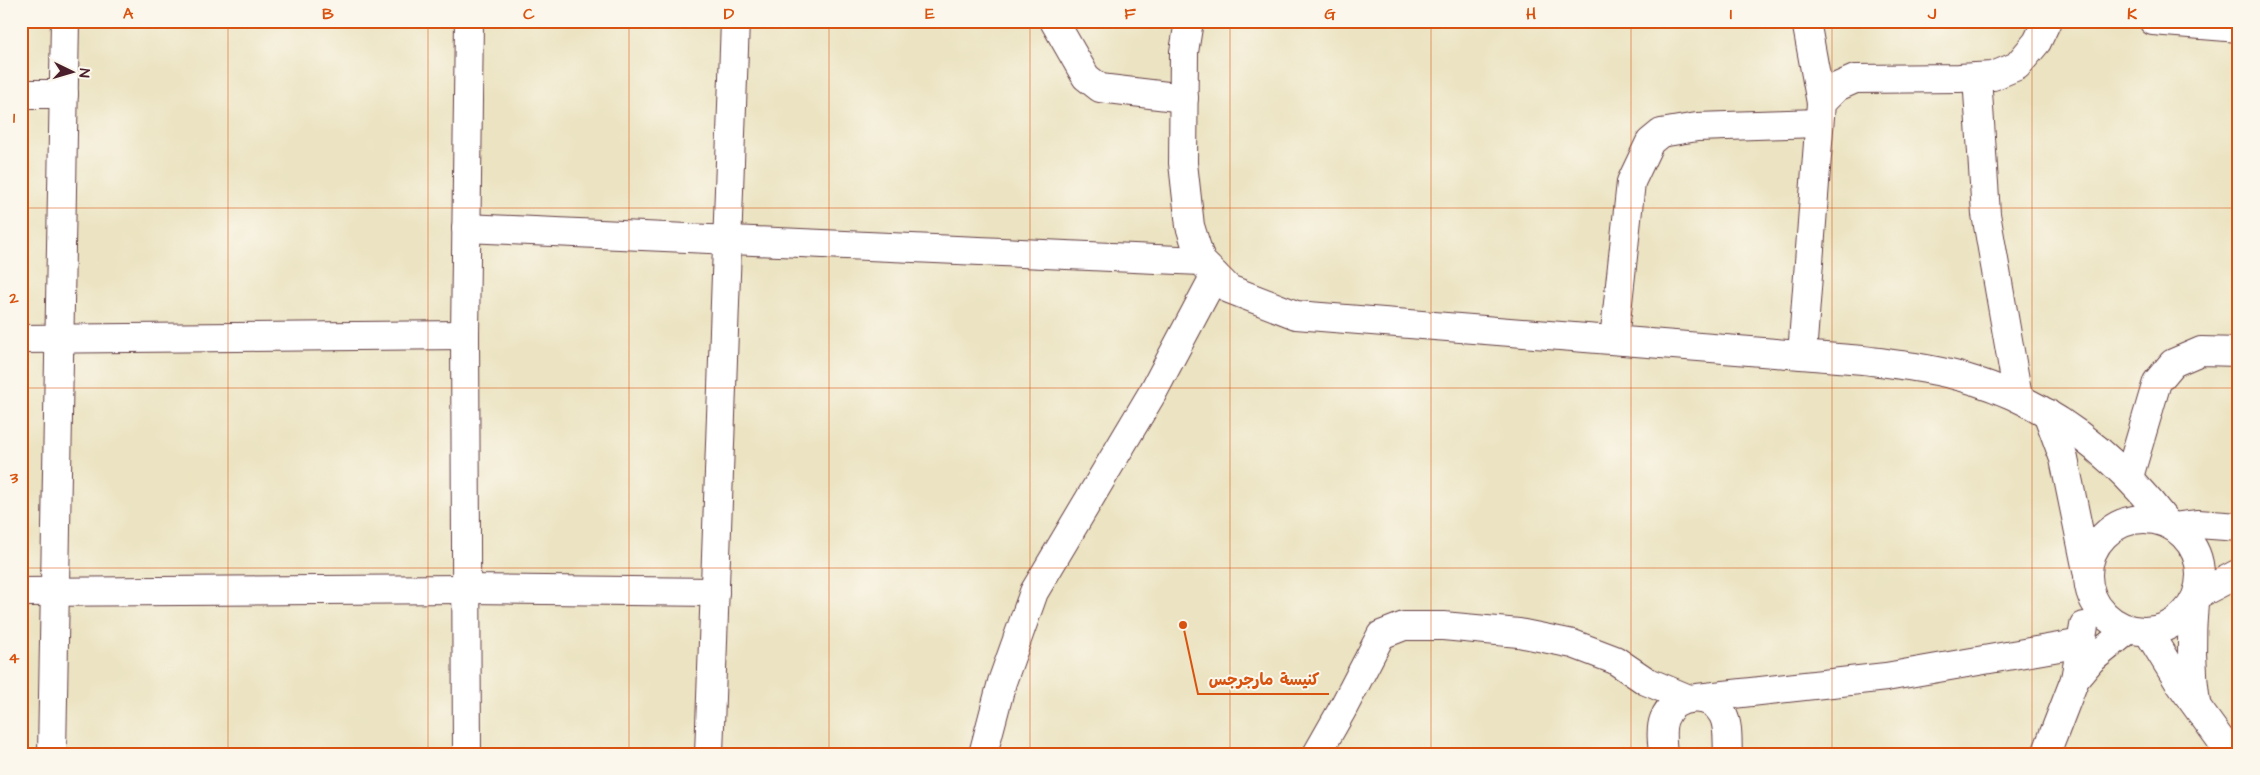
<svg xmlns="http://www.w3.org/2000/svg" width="2260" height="775" font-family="'Architects Daughter','Playpen Sans Arabic',sans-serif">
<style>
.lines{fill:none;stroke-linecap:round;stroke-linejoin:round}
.minor-casing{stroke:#623c42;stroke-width:30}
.minor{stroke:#fff;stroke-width:28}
.grid{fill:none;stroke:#d8530f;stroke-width:1;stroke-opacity:0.55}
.leader{fill:none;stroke:#d8530f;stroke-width:2}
.callout-dot{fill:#d8530f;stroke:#fbf7ec;stroke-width:2}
.callout-label{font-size:16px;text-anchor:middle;font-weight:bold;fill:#d8530f;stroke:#fbf7ec;stroke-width:4;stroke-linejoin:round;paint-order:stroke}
.neatline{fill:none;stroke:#d8530f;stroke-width:2}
.grid-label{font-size:16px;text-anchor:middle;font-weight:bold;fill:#d8530f}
</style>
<rect width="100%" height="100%" fill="#fbf7ec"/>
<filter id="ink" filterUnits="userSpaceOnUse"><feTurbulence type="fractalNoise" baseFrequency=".02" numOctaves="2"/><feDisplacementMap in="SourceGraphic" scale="10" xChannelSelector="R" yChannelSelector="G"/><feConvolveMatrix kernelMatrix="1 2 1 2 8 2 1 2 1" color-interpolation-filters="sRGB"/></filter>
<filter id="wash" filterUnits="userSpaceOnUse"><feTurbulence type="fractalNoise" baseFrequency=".0096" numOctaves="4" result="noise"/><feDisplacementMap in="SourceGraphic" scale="20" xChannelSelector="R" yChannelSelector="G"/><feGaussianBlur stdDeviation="1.12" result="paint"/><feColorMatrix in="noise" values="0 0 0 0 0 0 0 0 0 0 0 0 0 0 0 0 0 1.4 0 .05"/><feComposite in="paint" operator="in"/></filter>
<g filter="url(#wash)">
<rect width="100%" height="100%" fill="#ebe3c1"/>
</g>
<g filter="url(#ink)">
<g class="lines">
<defs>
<g id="minor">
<path d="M 1054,21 L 1086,77 L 1100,88 L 1184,98"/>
<path d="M 1189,21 L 1184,52 L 1183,163 L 1190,226 L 1201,261 L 1229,289 L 1296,315 L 1863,360 C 1901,365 1938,369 1975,381 C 2054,406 2117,458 2167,523"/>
<path d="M 1806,21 L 1821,103"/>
<path d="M 2153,21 L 2239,28"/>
<path d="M 1977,77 L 1986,214 L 2018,397"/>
<path d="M 21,94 L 64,94"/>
<path d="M 466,228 L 1201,261"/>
<path d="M 21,339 L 465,335"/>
<path d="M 1614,340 L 1631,182 L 1650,142 L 1661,133 L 1697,127 L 1819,123"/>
<path d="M 1802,355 L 1821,103 L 1837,87 L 1855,79 L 1959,78 L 1993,76 L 2017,66 L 2037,42 L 2047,21"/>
<path d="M 2047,413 L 2064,459 L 2087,571"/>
<path d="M 2129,477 L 2157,382 L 2173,363 L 2201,351 L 2239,352"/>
<circle cx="2144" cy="575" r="56"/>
<path d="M 2174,527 L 2198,524 L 2239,527"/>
<path d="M 21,592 L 466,589 L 715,592"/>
<path d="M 2197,595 L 2239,573"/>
<path d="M 2194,602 C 2191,636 2191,669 2196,703"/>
<path d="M 2148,632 L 2178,681 L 2231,754"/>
<path d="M 2075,679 L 2091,660 L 2128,630"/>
<path d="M 1697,698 L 1886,677 L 2082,643"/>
<path d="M 52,754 L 65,21"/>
<path d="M 467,754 L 465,335 L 469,21"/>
<path d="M 709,754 L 735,21"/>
<path d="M 983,754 L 1002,682 L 1034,592 L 1153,392 L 1215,275"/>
<path d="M 1317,754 L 1342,710 L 1381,635 L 1404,626 L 1443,626 L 1519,633 L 1573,644 L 1615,660 L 1646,681 L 1689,699"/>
<path d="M 1663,754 C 1662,743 1660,729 1664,719 C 1673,694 1711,691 1723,715 C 1729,726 1727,742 1728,754"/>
<path d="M 2046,754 L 2075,679 L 2084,626"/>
</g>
</defs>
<use href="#minor" class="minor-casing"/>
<use href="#minor" class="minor"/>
</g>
</g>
<path class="grid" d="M 228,21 L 228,754M 428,21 L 428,754M 629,21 L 629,754M 829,21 L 829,754M 1030,21 L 1030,754M 1230,21 L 1230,754M 1431,21 L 1431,754M 1631,21 L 1631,754M 1832,21 L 1832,754M 2032,21 L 2032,754M 21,208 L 2239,208M 21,388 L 2239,388M 21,568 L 2239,568"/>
<path class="leader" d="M1183 625L1198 694H1329"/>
<circle class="callout-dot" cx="1183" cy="625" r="5"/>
<g class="callout-label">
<text x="1264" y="685">كنيسة مارجرجس</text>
</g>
<rect width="2260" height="775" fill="none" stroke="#fbf7ec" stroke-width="55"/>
<g transform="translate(72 72) rotate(95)" stroke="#fbf7ec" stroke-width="4" paint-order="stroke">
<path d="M0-4L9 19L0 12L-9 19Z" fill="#4a1f2b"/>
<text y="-8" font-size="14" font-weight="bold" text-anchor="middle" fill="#4a1f2b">N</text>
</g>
<rect x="28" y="28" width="2204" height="720" class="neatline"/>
<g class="grid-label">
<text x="128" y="19">A</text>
<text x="328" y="19">B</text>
<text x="529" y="19">C</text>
<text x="729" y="19">D</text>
<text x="930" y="19">E</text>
<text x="1130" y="19">F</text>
<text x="1330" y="19">G</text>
<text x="1531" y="19">H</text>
<text x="1731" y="19">I</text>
<text x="1932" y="19">J</text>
<text x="2132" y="19">K</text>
<text x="14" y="123">1</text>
<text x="14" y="303">2</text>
<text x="14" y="483">3</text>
<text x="14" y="663">4</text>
</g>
</svg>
